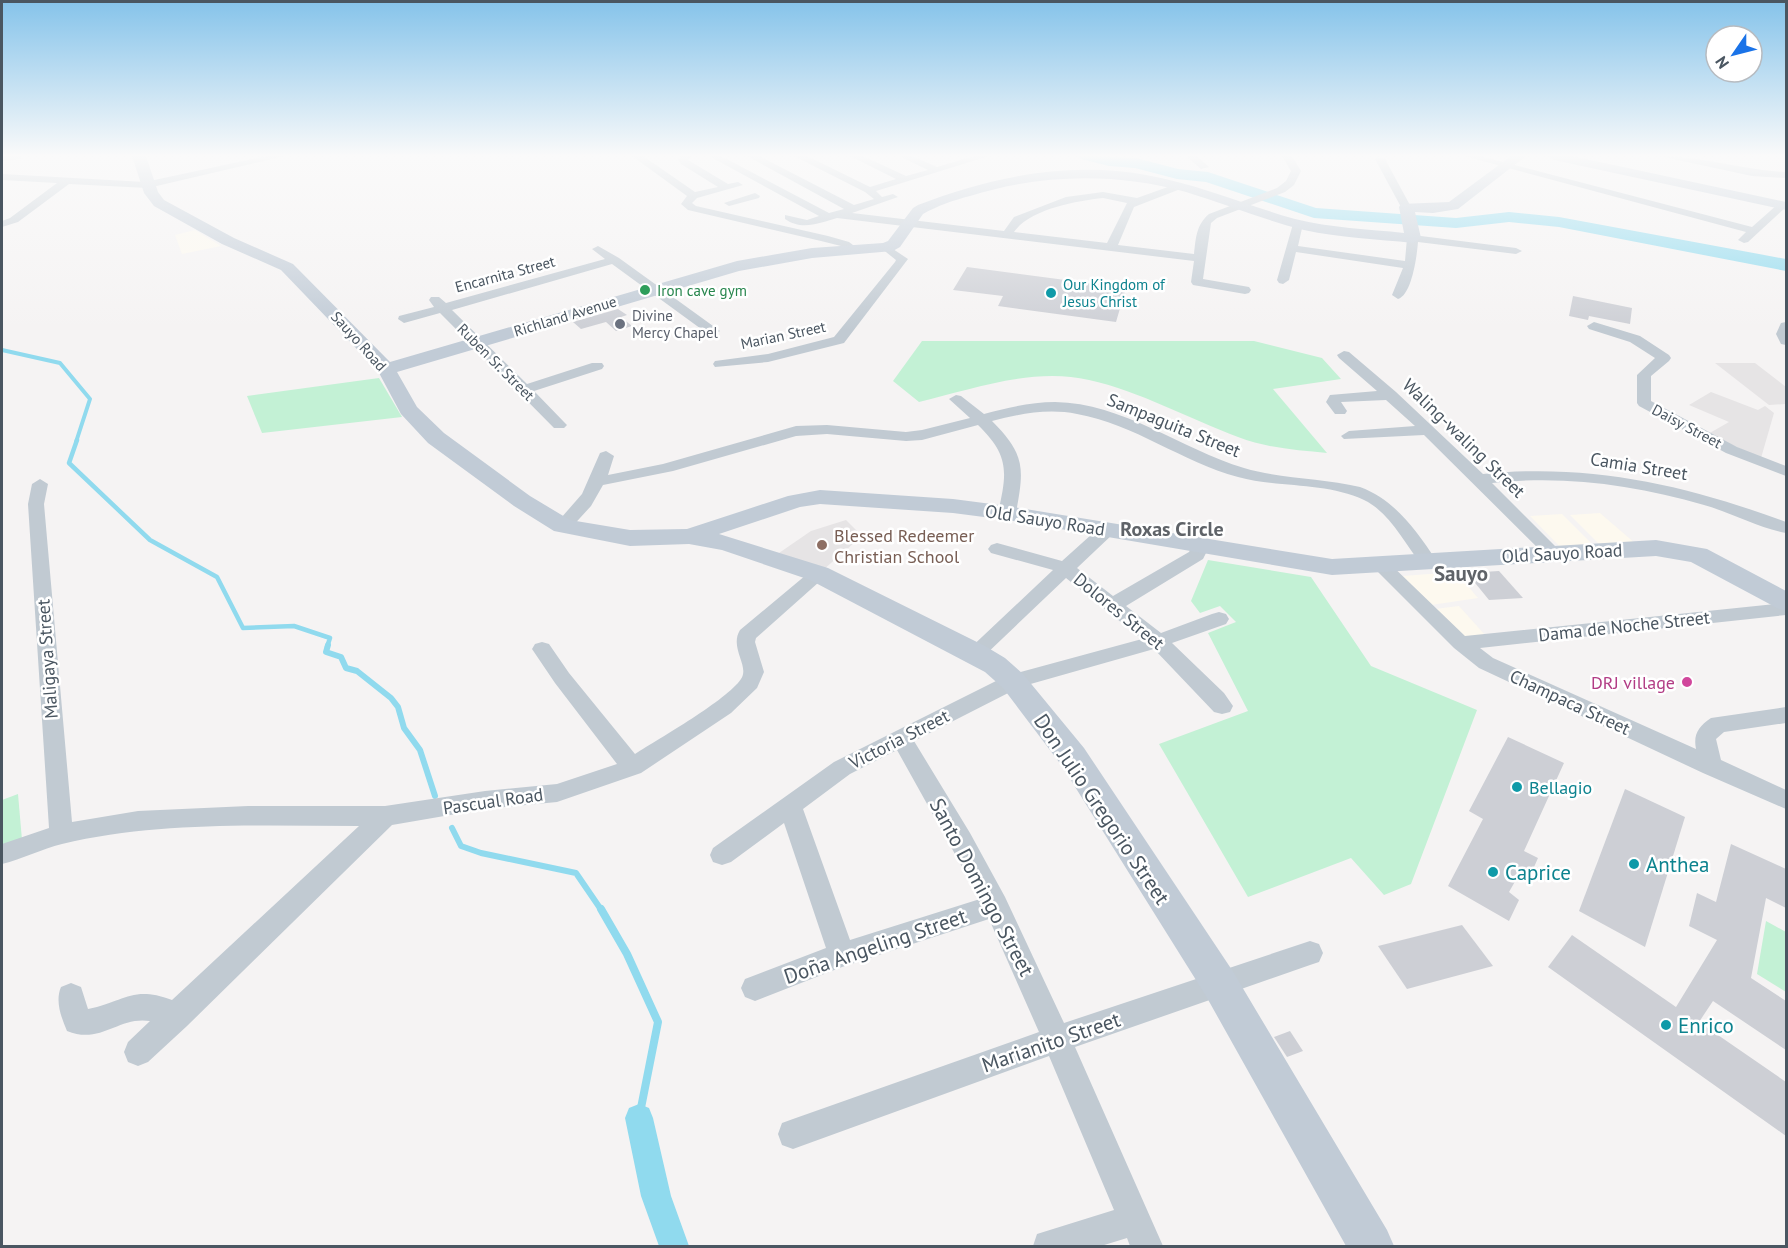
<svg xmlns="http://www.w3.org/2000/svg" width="1788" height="1248" font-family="'PT Sans',sans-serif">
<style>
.commercial{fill:#fdf9ef}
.education{fill:#e6e4e5}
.green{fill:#c3f1d5}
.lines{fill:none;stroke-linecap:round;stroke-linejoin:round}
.stream-far3{stroke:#90daee;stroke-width:4}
.stream-far2{stroke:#90daee;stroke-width:4.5}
.stream-far1{stroke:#90daee;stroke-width:6}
.stream{stroke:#90daee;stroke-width:8}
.canal{fill:#90daee;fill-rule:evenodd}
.river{fill:#90daee;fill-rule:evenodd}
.building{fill:#cdcfd5}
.street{fill:#c1cad2;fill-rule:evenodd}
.secondary{fill:#c1cbd6;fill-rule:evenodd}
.leisure-dot{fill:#2e9e5b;stroke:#fff;stroke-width:2}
.culture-dot{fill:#0f9aa8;stroke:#fff;stroke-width:2}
.worship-dot{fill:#6b7280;stroke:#fff;stroke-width:2}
.education-dot{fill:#8d6e63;stroke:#fff;stroke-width:2}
.hotel-dot{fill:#d1479c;stroke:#fff;stroke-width:2}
.labels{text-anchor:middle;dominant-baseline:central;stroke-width:5;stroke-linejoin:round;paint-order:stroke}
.far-street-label{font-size:15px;fill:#4a5661;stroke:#fff}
.far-culture-label{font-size:15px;fill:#0d838f;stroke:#fff;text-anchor:start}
.far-leisure-label{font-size:15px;fill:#27864d;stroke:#fff;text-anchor:start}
.far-worship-label{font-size:15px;fill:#5b616d;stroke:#fff;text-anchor:start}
.street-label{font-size:18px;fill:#4a5661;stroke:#fff}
.education-label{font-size:18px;fill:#785e54;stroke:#fff;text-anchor:start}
.hotel-label{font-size:18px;fill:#b23c85;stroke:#fff;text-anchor:end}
.culture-label{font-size:18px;fill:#0d838f;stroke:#fff;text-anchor:start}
.neighbourhood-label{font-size:20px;font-weight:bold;fill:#5f6368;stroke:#fff}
.quarter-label{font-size:21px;font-weight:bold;fill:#5f6368;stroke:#fff}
.near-street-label{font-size:21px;fill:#4a5661;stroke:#fff}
.near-culture-label{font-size:21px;fill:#0d838f;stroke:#fff;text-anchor:start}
</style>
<rect width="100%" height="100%" fill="#f5f3f3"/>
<g class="commercial">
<path d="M 195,230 L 221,246 L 182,254 L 175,235 Z"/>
<path d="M 1600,513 L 1636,544 L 1601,546 L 1570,515 Z"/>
<path d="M 1562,514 L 1594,546 L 1560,547 L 1530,516 Z"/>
<path d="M 1456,572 L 1478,598 L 1431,605 L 1403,576 Z"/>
<path d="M 1459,606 L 1486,636 L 1464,638 L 1435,609 Z"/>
</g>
<g class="education">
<path d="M 1715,363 L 1755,363 L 1786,387 L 1786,404 L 1769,405 Z"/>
<path d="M 1711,392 L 1758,410 L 1765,406 L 1774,413 L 1761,458 L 1708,434 L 1729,422 L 1689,405 Z"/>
<path d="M 846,520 L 862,536 L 823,570 L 779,553 L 811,531 Z"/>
</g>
<g class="green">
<path d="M 922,341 L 1254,341 L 1322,358 L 1341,379 L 1273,389 L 1327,453 C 1297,450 1266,448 1238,437 C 1190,419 1139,391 1089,380 C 1033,367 973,389 919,402 L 893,381 Z"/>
<path d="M 379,378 L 402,417 L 262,433 L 247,396 Z"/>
<path d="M 1208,560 L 1311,577 L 1371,666 L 1477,710 L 1411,884 L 1384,895 L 1351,858 L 1248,897 L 1159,744 L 1248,711 L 1208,633 L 1236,622 L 1220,606 L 1200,613 L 1191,601 Z"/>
<path d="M 18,794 L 22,840 L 2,848 L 2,800 Z"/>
<path d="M 1766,921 L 1786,932 L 1786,992 L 1757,974 Z"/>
</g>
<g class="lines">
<path class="stream-far3" d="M 2,350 L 60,363 L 90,399 L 76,442"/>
<path class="stream-far2" d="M 77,440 L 69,463 L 150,540 L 217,577 L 243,628 L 294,626 L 330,638 L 327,647"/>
<g class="stream-far1">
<path d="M 328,645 L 326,652 L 341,657 L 346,668 L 357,671 L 391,698 L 398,707 L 404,728 L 420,750 L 435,796"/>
<path d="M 452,828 L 461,846 L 481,853 L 576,873 L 602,911"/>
</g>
<path class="stream" d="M 601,909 L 627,954 L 658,1022 L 639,1118"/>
<path class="canal" d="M 639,1104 L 649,1108 L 653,1118 L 671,1196 L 689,1246 L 659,1246 L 641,1196 L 625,1118 L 629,1108 Z"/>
<path class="river" d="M 1078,156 L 1136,158 L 1178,169 L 1208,172 L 1316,208 L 1456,218 L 1509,212 L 1559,217 L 1786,259 L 1786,271 L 1559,227 L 1509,222 L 1456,228 L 1314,218 L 1206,182 L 1177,179 L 1135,168 L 1109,166 L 1081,159 Z"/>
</g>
<g class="building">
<path d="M 967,267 L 1126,288 L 1116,322 L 998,306 L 1003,296 L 953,290 Z"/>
<path d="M 1573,296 L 1632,308 L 1630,324 L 1589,316 L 1588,320 L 1569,316 Z"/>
<path d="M 618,309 L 627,315 L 621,317 L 632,326 L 616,331 L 606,322 L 581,329 L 573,322 Z"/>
<path d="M 1499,571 L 1523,598 L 1489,600 L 1467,573 Z"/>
<path d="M 1508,737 L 1564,763 L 1524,851 L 1538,858 L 1527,883 L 1517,878 L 1509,892 L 1519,900 L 1509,921 L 1448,886 L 1483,819 L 1469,811 Z"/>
<path d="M 1625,789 L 1685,817 L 1645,947 L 1579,911 Z"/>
<path d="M 1731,844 L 1786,869 L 1786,908 L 1766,898 L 1751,978 L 1786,1001 L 1786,1050 L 1713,1001 L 1699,1022 L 1786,1082 L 1786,1136 L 1548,967 L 1572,935 L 1676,1007 L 1717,940 L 1689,926 L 1697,893 L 1716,902 Z"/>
<path d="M 1462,925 L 1493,966 L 1407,989 L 1378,946 Z"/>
<path d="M 1290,1031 L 1303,1051 L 1287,1057 L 1274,1037 Z"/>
</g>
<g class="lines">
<g class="street">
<path d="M 267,156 L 285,156 L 148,188 L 69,184 L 18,222 L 2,227 L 2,221 L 10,218 L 57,183 L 2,180 L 2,174 L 145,182 Z"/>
<path d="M 632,156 L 643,156 L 695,192 L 718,187 L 681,164 L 678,160 L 682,156 L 692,156 L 688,160 L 728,184 L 738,182 L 743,185 L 697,198 L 692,203 L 696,206 L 828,236 L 849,242 L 861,251 L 855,254 L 841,246 L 821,241 L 688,210 L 681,204 L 687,196 Z"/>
<path d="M 709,156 L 721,156 L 829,213 L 844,209 L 747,156 L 759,156 L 854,205 L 874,199 L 865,192 L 794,156 L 807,156 L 870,187 L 896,179 L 850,156 L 863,156 L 906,176 L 928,170 L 899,156 L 912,156 L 937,167 L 974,156 L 989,156 L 876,191 L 882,197 L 893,194 L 898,197 L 852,213 L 1004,231 L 1014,217 L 1066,197 L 1103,192 L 1137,198 L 1179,183 L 1183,184 L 1183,188 L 1134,207 L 1118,245 L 1194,254 C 1196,238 1196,225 1209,214 L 1277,188 L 1286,181 L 1291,171 L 1282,156 L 1292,156 L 1301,171 L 1294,185 L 1285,192 L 1217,218 L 1211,223 L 1203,279 L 1249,287 L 1251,290 L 1249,293 L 1245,294 L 1193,285 L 1191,282 L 1194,261 L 837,218 C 819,223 802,231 785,219 L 785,215 L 807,220 L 819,216 ZM 1103,198 L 1127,203 L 1107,243 L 1014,232 C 1030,209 1076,201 1103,198 Z"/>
<path d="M 1186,156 L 1197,156 L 1209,167 L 1201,169 Z"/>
<path d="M 1464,156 L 1480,156 L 1752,227 L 1778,204 L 1786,204 L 1786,207 L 1748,242 L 1744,243 L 1738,240 L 1746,232 Z"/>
<path d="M 1659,156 C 1701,156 1743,170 1786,172 L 1786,178 L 1752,176 Z"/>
<path d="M 1377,157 L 1385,159 L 1411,207 L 1410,209 L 1401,207 L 1375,159 Z"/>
<path d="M 755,193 L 760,196 L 759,198 L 729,206 L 724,203 Z"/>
<path d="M 1298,221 L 1303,224 L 1298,246 L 1405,261 L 1407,238 L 1413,235 L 1516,248 L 1522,251 L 1516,254 L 1418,242 C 1417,255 1412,295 1398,299 L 1392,295 L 1403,268 L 1296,252 L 1289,280 L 1283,284 L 1279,283 L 1277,280 L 1293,224 Z"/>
<path d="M 887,245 L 908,259 L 844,343 L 768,362 L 715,367 L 713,364 L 715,361 L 768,354 L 834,337 L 895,262 L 896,260 L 881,248 Z"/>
<path d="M 598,246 L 619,258 L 720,331 L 713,335 L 708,334 L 612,264 L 452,310 L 527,384 L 592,363 L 602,363 L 604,366 L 602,369 L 534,391 L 564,422 L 567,425 L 564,428 L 554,428 L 440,313 L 404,323 L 398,319 L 399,316 L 434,307 L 429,300 L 431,297 L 439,297 L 446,303 L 605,259 L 592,249 Z"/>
<path d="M 1594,322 L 1640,336 L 1669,355 L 1671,358 L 1669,361 L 1651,376 L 1651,401 L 1737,447 L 1786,466 L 1786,476 L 1726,453 L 1639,406 L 1637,403 L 1637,375 L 1655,358 L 1630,342 L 1589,329 L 1587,326 Z"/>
<path d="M 1786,322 L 1786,345 L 1781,344 L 1776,334 L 1781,323 Z"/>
<path d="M 1344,351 L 1349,352 L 1396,392 L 1483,474 C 1591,463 1686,485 1786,522 L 1786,533 C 1759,528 1732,513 1704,505 C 1635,485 1565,475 1492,483 L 1563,554 L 1560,558 L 1548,558 L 1424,435 L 1344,439 L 1341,436 L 1349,431 L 1415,426 L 1386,400 L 1341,402 L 1347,411 L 1345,414 L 1335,414 L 1326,402 L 1330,395 L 1377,391 L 1339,358 L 1337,355 Z"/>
<path d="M 956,395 L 961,396 L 984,414 C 1007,408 1031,402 1055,402 C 1123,403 1181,449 1244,468 C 1281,479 1322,478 1360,487 C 1395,500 1416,530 1436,560 L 1433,564 L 1421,564 C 1404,542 1389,512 1364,500 C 1326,482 1278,488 1238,477 C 1182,462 1134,424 1077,414 C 1048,408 1019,414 992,421 C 1026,455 1024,469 1016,513 L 1013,517 L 1001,517 L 998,513 C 1007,473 1010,456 978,425 L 922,440 L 906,441 L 827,434 L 796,436 L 673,471 L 603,485 L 591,506 L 569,530 L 557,530 L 554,526 L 582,494 L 600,453 L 606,451 L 614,456 L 608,475 L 663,464 L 796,426 L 827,425 L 906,432 L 922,430 L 970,418 L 949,399 Z"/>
<path d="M 40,479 L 48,484 L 44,504 L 72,822 L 138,811 L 248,806 L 385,806 L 485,791 L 557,784 L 617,764 L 555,683 L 532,649 L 535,644 L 542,642 L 549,644 L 569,673 L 635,754 C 660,738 727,700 741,679 C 750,666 729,648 740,630 L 812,570 L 826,570 L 828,574 L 756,638 L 755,642 L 764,672 L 757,688 L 731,713 L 641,773 L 557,802 L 485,809 L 392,825 L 187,1026 L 148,1062 L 138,1066 L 128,1062 L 124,1052 L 128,1042 L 150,1021 C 118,1016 101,1045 67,1031 C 61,1017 55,1001 61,987 L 71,983 L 81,987 L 88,1009 C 124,1002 132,985 172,1000 L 359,826 C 261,826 159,821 62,844 C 42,849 22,859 2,864 L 2,844 L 49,828 L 28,504 L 32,484 Z"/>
<path d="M 1108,524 L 1114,525 L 1117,529 L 1114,533 L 1077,568 L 1113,596 L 1189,552 L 1195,541 L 1207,541 L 1210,545 L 1203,559 L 1126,606 L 1161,633 L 1212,614 L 1219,612 L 1226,614 L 1229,619 L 1226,624 L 1172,643 L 1224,693 L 1233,706 L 1230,712 L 1222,714 L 1214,712 L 1154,649 L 1020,687 L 914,741 L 970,833 L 1005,897 L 1064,1023 L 1310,941 L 1319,944 L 1323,953 L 1319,962 L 1310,965 L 1075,1047 L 1163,1246 L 1130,1246 L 1127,1238 L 1101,1246 L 1033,1246 L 1037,1234 L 1114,1210 L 1049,1056 L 793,1149 L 782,1145 L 778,1134 L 782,1123 L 793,1119 L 1039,1032 L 989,919 L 842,967 L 755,1001 L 745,997 L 741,988 L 745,979 L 826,948 L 784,823 L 731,862 L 722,865 L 713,862 L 710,855 L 713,848 L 834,762 L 1006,676 L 1142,639 L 1066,578 L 982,658 L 975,660 L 968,658 L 965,653 L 1053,570 L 991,553 L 988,549 L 991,545 L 997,543 L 1062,561 L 1102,525 ZM 897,750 L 980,899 L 850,940 L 803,809 L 850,774 Z"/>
<path d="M 1380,558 L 1386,560 L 1465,636 L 1786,603 L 1786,615 L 1480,648 L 1493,658 L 1696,749 C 1693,734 1699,726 1711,718 L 1786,707 L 1786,723 L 1724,732 L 1716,739 L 1721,760 L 1786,790 L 1786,809 L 1703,773 L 1479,668 L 1454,648 L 1374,568 L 1371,564 L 1374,560 Z"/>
</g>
<g class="secondary">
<path d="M 2,156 L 22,156 L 20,159 L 2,161 Z"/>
<path d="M 132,156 L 146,156 L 158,192 L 164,200 L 234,238 L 293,264 L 390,362 L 737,261 L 812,248 L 883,243 L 888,241 L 913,208 L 918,205 C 991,177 1067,161 1146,175 C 1198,184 1245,205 1295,219 C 1331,228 1368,229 1404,233 L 1399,207 L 1401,204 L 1449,202 L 1511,156 L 1526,156 L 1458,209 L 1433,213 L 1415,212 L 1421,238 L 1413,243 C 1377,239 1340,238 1304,230 C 1264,220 1226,204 1186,192 C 1115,172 1040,174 970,196 C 954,200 937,206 923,214 L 900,247 L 893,251 L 812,258 L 739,271 L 397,372 L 417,407 L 444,433 L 530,496 L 570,520 L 630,530 L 687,529 L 788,496 L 820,490 L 953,499 L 1007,506 L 1332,559 L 1656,540 L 1707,549 L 1786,591 L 1786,611 L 1777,608 L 1691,562 L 1656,556 L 1332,575 L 1007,520 L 953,513 L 820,504 L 800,507 L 719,534 L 828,568 L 985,646 L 1005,658 L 1023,674 L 1084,748 L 1232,970 L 1387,1230 L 1394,1246 L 1346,1246 L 1206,996 L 1062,766 L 1003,688 L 985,672 L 810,580 L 722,550 L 689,544 L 630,546 L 554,531 L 514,506 L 428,443 L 401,414 L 378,371 L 281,270 L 222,244 L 154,206 L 144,193 Z"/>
<path d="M 1547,156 L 1572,156 L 1786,202 L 1786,210 L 1554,160 Z"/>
</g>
</g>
<linearGradient id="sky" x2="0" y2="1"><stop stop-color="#85c3ea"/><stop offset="0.47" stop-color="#fafafa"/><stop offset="1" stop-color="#fafafa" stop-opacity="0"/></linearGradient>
<rect width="1788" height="331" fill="url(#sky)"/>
<circle class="leisure-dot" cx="645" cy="290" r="6"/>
<g class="culture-dot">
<circle cx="1051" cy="293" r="6"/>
<circle cx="1517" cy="787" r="6"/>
<circle cx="1634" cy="864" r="6"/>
<circle cx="1493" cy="872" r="6"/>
<circle cx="1666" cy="1025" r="6"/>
</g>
<circle class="worship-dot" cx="620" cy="324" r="6"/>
<circle class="education-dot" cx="822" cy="545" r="6"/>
<circle class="hotel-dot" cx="1687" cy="682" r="6"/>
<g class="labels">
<g class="far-street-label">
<text transform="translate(505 274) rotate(-15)">Encarnita Street</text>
<text transform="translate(565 316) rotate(-17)">Richland Avenue</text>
<text transform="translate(783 335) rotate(-12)">Marian Street</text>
<text transform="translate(359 341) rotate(48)">Sauyo Road</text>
<text transform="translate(496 362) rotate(45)">Ruben Sr. Street</text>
<text transform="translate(1687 426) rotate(28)">Daisy Street</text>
</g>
<g class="far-culture-label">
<text x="1063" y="284">Our Kingdom of<tspan x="1063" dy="17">Jesus Christ</tspan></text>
</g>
<g class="far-leisure-label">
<text x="657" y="290">Iron cave gym</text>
</g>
<g class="far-worship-label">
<text x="632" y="315">Divine<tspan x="632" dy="17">Mercy Chapel</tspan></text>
</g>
<g class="street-label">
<text transform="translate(1174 425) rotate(22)">Sampaguita Street</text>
<text transform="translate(1464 438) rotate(44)">Waling-waling Street</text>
<text transform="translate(1639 466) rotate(9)">Camia Street</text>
<text transform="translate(1045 520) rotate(9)">Old Sauyo Road</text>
<text transform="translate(1562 553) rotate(-3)">Old Sauyo Road</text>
<text transform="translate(1119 611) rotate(39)">Dolores Street</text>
<text transform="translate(1624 626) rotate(-6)">Dama de Noche Street</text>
<text transform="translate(47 659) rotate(-94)">Maligaya Street</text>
<text transform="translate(1570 702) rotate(25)">Champaca Street</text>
<text transform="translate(899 739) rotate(-27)">Victoria Street</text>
<text transform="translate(493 801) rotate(-8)">Pascual Road</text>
</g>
<g class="education-label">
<text x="834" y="535">Blessed Redeemer<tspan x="834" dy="21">Christian School</tspan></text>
</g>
<g class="hotel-label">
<text x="1675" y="682">DRJ village</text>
</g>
<g class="culture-label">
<text x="1529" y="787">Bellagio</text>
</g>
<g class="neighbourhood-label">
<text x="1172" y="529">Roxas Circle</text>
</g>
<g class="quarter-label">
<text x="1461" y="573">Sauyo</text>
</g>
<g class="near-street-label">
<text transform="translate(1102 809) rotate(56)">Don Julio Gregorio Street</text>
<text transform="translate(982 887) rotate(62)">Santo Domingo Street</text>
<text transform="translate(875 946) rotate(-19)">Doña Angeling Street</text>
<text transform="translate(1051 1042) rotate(-19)">Marianito Street</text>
</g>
<g class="near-culture-label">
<text x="1646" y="864">Anthea</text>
<text x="1505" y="872">Caprice</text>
<text x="1678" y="1025">Enrico</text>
</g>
</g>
<rect width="1788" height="1248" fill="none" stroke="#4a5661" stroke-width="6"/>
<g transform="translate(1734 54) rotate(235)"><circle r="28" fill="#ffffff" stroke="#b7bbc0" stroke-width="1.5"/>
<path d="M0-4.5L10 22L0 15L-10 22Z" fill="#1a73e8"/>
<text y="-9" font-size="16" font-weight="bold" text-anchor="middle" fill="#4a5661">N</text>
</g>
</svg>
